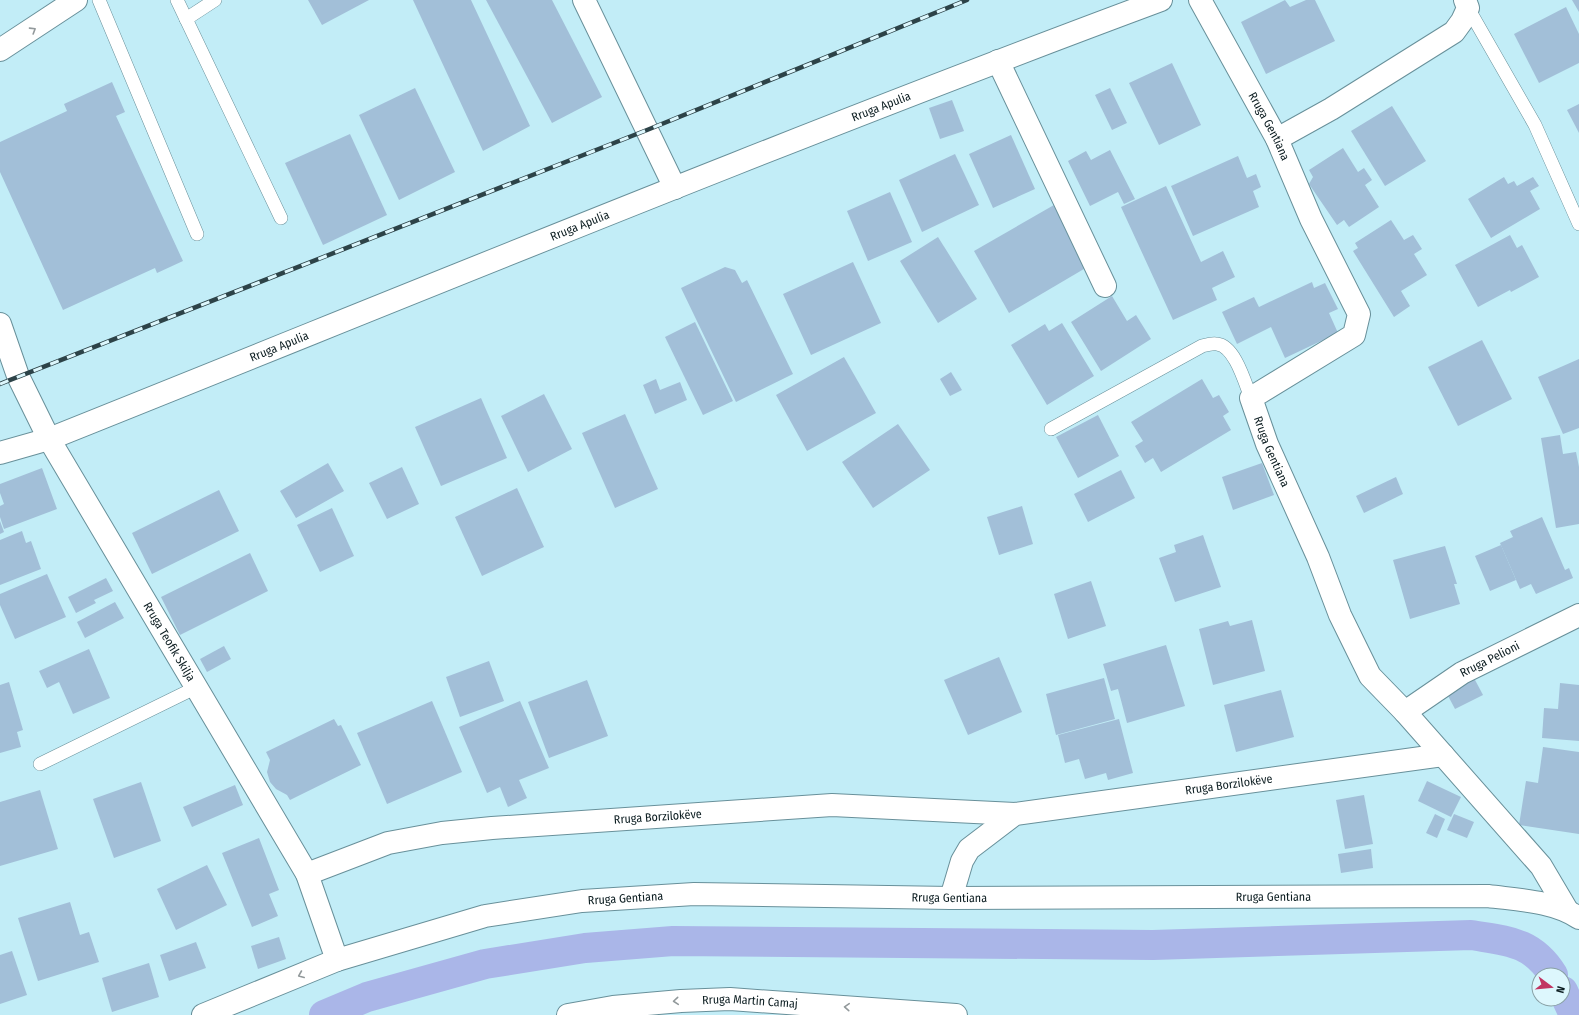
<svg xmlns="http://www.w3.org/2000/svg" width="1579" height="1015" font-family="'Fira Sans Condensed',sans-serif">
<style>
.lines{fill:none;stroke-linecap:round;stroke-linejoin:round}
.canal{stroke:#aab6e8;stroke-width:30}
.building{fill:#a2bfd8}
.lane-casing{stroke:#68909a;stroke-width:14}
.street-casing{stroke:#68909a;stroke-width:24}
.secondary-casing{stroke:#68909a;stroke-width:24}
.primary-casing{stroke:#68909a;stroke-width:24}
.highway-casing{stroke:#68909a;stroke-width:24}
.lane{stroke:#fff;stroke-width:13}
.street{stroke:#fff;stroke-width:22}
.secondary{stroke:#fff;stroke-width:22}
.primary{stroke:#fff;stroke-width:22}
.highway{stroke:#fff;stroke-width:22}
.rail-casing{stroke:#2d4348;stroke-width:4.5}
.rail{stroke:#ddf7fd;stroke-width:3;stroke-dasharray:9;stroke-linecap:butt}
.oneway{stroke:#92999b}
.labels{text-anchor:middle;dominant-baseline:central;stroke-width:4;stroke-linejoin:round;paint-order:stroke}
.street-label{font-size:12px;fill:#0c1d21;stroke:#ddf7fd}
</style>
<rect width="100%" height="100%" fill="#c2edf7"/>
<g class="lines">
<g class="canal">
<path d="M 1563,991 L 1574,1015"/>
<path d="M 324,1015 L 367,997 L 485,964 L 585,948 L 673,941 L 1153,945 L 1471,935 C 1507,941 1532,941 1553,975"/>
</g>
</g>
<g class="building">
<path d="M 308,0 L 369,0 L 322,25 Z"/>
<path d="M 413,0 L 471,0 L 530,126 L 483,151 Z"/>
<path d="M 486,0 L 552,0 L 602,97 L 552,123 Z"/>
<path d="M 1285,0 L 1290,7 L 1306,0 L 1315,0 L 1335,41 L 1266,74 L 1241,22 Z"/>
<path d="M 1572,0 L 1579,0 L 1579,12 Z"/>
<path d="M 1566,7 L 1579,34 L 1579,63 L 1539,83 L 1514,34 Z"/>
<path d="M 1172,63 L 1201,125 L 1159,145 L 1129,83 Z"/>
<path d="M 112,82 L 125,112 L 116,116 L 183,261 L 157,273 L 155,268 L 63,310 L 0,172 L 0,142 L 67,111 L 64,104 Z"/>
<path d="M 415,88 L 455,172 L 399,200 L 359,115 Z"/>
<path d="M 1110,88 L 1127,123 L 1112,130 L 1095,95 Z"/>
<path d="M 952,100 L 964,131 L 940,139 L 929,108 Z"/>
<path d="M 1579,104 L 1579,133 L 1567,110 Z"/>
<path d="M 1392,106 L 1426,161 L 1385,186 L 1351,131 Z"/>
<path d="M 350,134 L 387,215 L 323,245 L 285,163 Z"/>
<path d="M 1011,135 L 1035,189 L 993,208 L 969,154 Z"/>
<path d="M 1343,148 L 1358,172 L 1364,168 L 1372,180 L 1365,185 L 1379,207 L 1349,227 L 1344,220 L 1337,225 L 1309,184 L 1313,177 L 1309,170 Z"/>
<path d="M 1110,150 L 1135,199 L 1124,204 L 1118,192 L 1090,206 L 1068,161 L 1086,151 L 1091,160 Z"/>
<path d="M 955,154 L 979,205 L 922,232 L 899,180 Z"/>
<path d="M 1238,156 L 1247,178 L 1256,174 L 1261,187 L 1253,191 L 1259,207 L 1193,236 L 1171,186 Z"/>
<path d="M 1504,177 L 1508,184 L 1514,181 L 1517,186 L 1533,177 L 1539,186 L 1530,191 L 1540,209 L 1491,238 L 1468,199 Z"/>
<path d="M 1166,186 L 1201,262 L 1223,251 L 1235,277 L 1212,288 L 1217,300 L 1173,320 L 1121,207 Z"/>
<path d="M 890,192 L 912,242 L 868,261 L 847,211 Z"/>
<path d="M 1054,205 L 1089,266 L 1009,313 L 974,251 Z"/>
<path d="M 1391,220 L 1404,240 L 1413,235 L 1422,249 L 1414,254 L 1427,275 L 1401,291 L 1410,306 L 1394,317 L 1353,251 L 1358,248 L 1355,243 Z"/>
<path d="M 1510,235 L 1517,248 L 1522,245 L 1539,277 L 1511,292 L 1510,290 L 1478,307 L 1455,265 Z"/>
<path d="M 938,237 L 977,299 L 938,323 L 900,261 Z"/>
<path d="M 853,262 L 881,323 L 811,355 L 783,294 Z"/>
<path d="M 725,267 L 735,270 L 742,283 L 747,280 L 793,374 L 736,402 L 681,288 Z"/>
<path d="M 1312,282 L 1314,288 L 1325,283 L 1338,309 L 1329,313 L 1338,333 L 1285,358 L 1271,327 L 1237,344 L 1222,312 L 1254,297 L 1259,307 Z"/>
<path d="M 1112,296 L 1127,321 L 1136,315 L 1151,339 L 1101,371 L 1071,322 Z"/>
<path d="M 695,322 L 733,401 L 703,415 L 665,337 Z"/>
<path d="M 1062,323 L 1094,376 L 1047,405 L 1011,345 L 1045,324 L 1049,331 Z"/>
<path d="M 1482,340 L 1512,399 L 1458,426 L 1428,367 Z"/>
<path d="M 844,357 L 876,413 L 807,451 L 776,395 Z"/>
<path d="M 1579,359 L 1579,428 L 1563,434 L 1538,377 Z"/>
<path d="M 951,372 L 962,390 L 950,396 L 940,379 Z"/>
<path d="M 656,379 L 660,390 L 680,382 L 687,400 L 655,414 L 643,385 Z"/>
<path d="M 1202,379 L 1213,398 L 1219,395 L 1229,412 L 1223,416 L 1231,430 L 1161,472 L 1153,458 L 1145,463 L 1135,446 L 1143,441 L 1131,422 Z"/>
<path d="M 544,394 L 572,449 L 528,472 L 501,416 Z"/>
<path d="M 481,398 L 507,458 L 441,486 L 415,427 Z"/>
<path d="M 625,414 L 658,489 L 615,508 L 582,433 Z"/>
<path d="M 1098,415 L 1119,456 L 1078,478 L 1056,437 Z"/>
<path d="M 898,424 L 930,470 L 873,508 L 842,462 Z"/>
<path d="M 1560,435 L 1563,454 L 1576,452 L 1579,467 L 1579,524 L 1556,528 L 1541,438 Z"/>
<path d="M 328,463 L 344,491 L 296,518 L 280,491 Z"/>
<path d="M 1262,463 L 1274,495 L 1233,510 L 1222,477 Z"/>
<path d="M 402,467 L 419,504 L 387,519 L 369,483 Z"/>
<path d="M 42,468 L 57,509 L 4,529 L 0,517 L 0,506 L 4,504 L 0,493 L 0,484 Z"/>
<path d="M 1121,470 L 1135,498 L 1088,522 L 1074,494 Z"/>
<path d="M 1396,477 L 1403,494 L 1364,513 L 1356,496 Z"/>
<path d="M 517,488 L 544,547 L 482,576 L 455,517 Z"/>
<path d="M 219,490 L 239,531 L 152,574 L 132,533 Z"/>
<path d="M 1022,506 L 1033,544 L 999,555 L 987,517 Z"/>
<path d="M 332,508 L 354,556 L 320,572 L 297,525 Z"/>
<path d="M 1542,517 L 1565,570 L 1569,568 L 1573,578 L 1536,594 L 1531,584 L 1520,589 L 1500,543 L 1513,537 L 1510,531 Z"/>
<path d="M 0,521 L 4,532 L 0,534 Z"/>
<path d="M 22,531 L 26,543 L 31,541 L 41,569 L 0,585 L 0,540 Z"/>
<path d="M 1203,535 L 1221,587 L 1175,602 L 1159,558 L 1176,552 L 1174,545 Z"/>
<path d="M 1501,545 L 1516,580 L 1490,591 L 1475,556 Z"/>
<path d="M 1445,546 L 1457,584 L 1454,584 L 1460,604 L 1410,619 L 1393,560 Z"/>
<path d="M 250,553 L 268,591 L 180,635 L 161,597 Z"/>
<path d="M 47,574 L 66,617 L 15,639 L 0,605 L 0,594 Z"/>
<path d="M 106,578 L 113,591 L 94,600 L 96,603 L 76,613 L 68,597 Z"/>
<path d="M 1091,581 L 1106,626 L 1068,639 L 1054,594 Z"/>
<path d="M 115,602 L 124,618 L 85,638 L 77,622 Z"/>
<path d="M 1252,620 L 1265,671 L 1213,685 L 1199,629 L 1228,621 L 1230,626 Z"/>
<path d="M 1166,645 L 1185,706 L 1127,723 L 1118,689 L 1111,691 L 1103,664 Z"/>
<path d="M 224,646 L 231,659 L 207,672 L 200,659 Z"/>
<path d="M 89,649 L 110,698 L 73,714 L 59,682 L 47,688 L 39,671 Z"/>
<path d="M 999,657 L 1022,712 L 968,735 L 944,680 Z"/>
<path d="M 489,661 L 504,701 L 460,717 L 446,677 Z"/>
<path d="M 1104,678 L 1115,719 L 1056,735 L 1046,694 Z"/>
<path d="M 1474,678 L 1483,695 L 1455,709 L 1446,692 Z"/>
<path d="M 587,680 L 608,736 L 549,758 L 528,702 Z"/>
<path d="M 9,682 L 23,730 L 17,732 L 21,747 L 0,753 L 0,685 Z"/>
<path d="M 1560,683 L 1579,685 L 1579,741 L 1542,738 L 1544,708 L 1558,709 Z"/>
<path d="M 1281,690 L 1294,737 L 1236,752 L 1224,705 Z"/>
<path d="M 432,701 L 462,772 L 387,804 L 357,733 Z"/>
<path d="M 520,701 L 549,768 L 519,780 L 527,798 L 508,807 L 500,787 L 487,793 L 459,727 Z"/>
<path d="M 334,719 L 338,726 L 341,725 L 361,765 L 290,800 L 287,795 L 276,789 L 270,782 L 267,772 L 270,760 L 266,752 Z"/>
<path d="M 1119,719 L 1133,773 L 1108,780 L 1106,773 L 1085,779 L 1079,759 L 1065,763 L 1058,735 Z"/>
<path d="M 1543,747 L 1579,752 L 1579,834 L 1519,825 L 1526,781 L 1538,783 Z"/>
<path d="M 1427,781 L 1461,797 L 1451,817 L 1418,801 Z"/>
<path d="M 141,782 L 161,841 L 114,858 L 93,799 Z"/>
<path d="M 235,785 L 243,805 L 192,827 L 183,807 Z"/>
<path d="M 40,790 L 58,849 L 0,866 L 0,802 Z"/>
<path d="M 1364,795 L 1373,844 L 1345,849 L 1336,800 Z"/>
<path d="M 1435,814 L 1445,819 L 1437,838 L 1426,833 Z"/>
<path d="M 1454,814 L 1474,822 L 1467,838 L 1447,830 Z"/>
<path d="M 259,838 L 279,890 L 269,894 L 278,916 L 252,927 L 222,853 Z"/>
<path d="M 1371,849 L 1373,868 L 1341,873 L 1338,854 Z"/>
<path d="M 207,865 L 227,905 L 176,930 L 157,889 Z"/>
<path d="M 70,902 L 80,935 L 89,932 L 99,962 L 38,981 L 18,918 Z"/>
<path d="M 279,937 L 286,959 L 258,969 L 251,946 Z"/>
<path d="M 196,942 L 206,968 L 169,981 L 160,955 Z"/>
<path d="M 12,951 L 27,995 L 0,1004 L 0,955 Z"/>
<path d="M 149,963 L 159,997 L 112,1012 L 102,978 Z"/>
</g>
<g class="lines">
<defs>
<g id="lane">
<path d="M 99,0 L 197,234"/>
<path d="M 177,0 L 281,218"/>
<path d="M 1468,8 L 1535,125 L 1579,224"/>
<path d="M 186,19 L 215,0"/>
<path d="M 1051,429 L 1202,346 C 1206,345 1212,343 1217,344 C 1235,346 1245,383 1251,398"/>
<path d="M 40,764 L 197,687"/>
</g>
<g id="street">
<path d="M 584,0 L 675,188"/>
<path id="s1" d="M 1200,0 L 1277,139 L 1311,219 L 1359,314 L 1354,335 L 1251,398 L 1267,444 L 1318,557 L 1340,615 L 1370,676 L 1405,712 L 1541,866 L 1567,910"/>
<path d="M 998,61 L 1105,286"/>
<path d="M 1277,139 L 1331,109 L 1454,32 L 1462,21 L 1468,8 L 1465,0"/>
<path id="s2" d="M 0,453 L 49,439 C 419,291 787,139 1161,0"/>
<path id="s3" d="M 1405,712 L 1462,673 L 1579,615"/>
<path id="s4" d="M 307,874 L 388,843 L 442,833 L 492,828 L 832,805 L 1015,814"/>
<path id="s5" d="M 951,898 L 962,861 L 969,849 L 1015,814 L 1443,755"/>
</g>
<g id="secondary">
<path id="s6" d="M 0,324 L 18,376 L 49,439 L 307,874 L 337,960"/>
<path id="s7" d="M 203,1015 L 337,960 L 485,916 L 582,901 L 694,894 L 951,898 L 1488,896 C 1518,900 1554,901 1579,918"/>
</g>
<path id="primary" d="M 0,50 L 76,0"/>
<g id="highway">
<path id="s8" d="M 568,1015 L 613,1007 L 681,1001 L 730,999 L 956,1015"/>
</g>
</defs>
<use href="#lane" class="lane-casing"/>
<use href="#street" class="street-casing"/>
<use href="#secondary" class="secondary-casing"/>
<use href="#primary" class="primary-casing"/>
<use href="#highway" class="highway-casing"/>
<use href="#lane" class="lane"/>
<use href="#street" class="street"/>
<use href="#secondary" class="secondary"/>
<use href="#primary" class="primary"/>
<use href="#highway" class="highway"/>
<defs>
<path id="rail" d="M 0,384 L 647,130 L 967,0"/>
</defs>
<use href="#rail" class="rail-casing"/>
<use href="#rail" class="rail"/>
</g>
<defs><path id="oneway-chevron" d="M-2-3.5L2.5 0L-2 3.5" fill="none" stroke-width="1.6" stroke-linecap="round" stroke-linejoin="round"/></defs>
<g class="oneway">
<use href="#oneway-chevron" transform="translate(33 30) rotate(-32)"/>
<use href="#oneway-chevron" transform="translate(301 975) rotate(157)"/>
<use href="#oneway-chevron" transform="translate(676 1001) rotate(175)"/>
<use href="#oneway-chevron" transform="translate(847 1007) rotate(-176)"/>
</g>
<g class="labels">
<g class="street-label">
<text stroke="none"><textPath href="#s2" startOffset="947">Rruga Apulia</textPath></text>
<text stroke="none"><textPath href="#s1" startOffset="144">Rruga Gentiana</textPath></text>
<text stroke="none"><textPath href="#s2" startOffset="623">Rruga Apulia</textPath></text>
<text stroke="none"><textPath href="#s2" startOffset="299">Rruga Apulia</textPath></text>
<text stroke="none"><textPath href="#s1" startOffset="552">Rruga Gentiana</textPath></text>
<text stroke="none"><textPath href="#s6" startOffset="361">Rruga Teofik Skilja</textPath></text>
<text stroke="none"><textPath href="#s3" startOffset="100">Rruga Pelioni</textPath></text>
<text stroke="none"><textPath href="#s5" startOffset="326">Rruga Borzilokëve</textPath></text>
<text stroke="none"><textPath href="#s4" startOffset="358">Rruga Borzilokëve</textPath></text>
<text stroke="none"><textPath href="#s7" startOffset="1089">Rruga Gentiana</textPath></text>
<text stroke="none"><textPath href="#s7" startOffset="441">Rruga Gentiana</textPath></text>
<text stroke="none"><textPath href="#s7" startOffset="765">Rruga Gentiana</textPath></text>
<text stroke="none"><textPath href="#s8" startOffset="183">Rruga Martin Camaj</textPath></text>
</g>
</g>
<g transform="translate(1551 987) rotate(106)"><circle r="19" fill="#ddf7fd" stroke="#89a0a5"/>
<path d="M0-3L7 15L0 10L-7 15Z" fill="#c13462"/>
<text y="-6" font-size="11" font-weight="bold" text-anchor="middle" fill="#0c1d21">N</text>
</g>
</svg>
